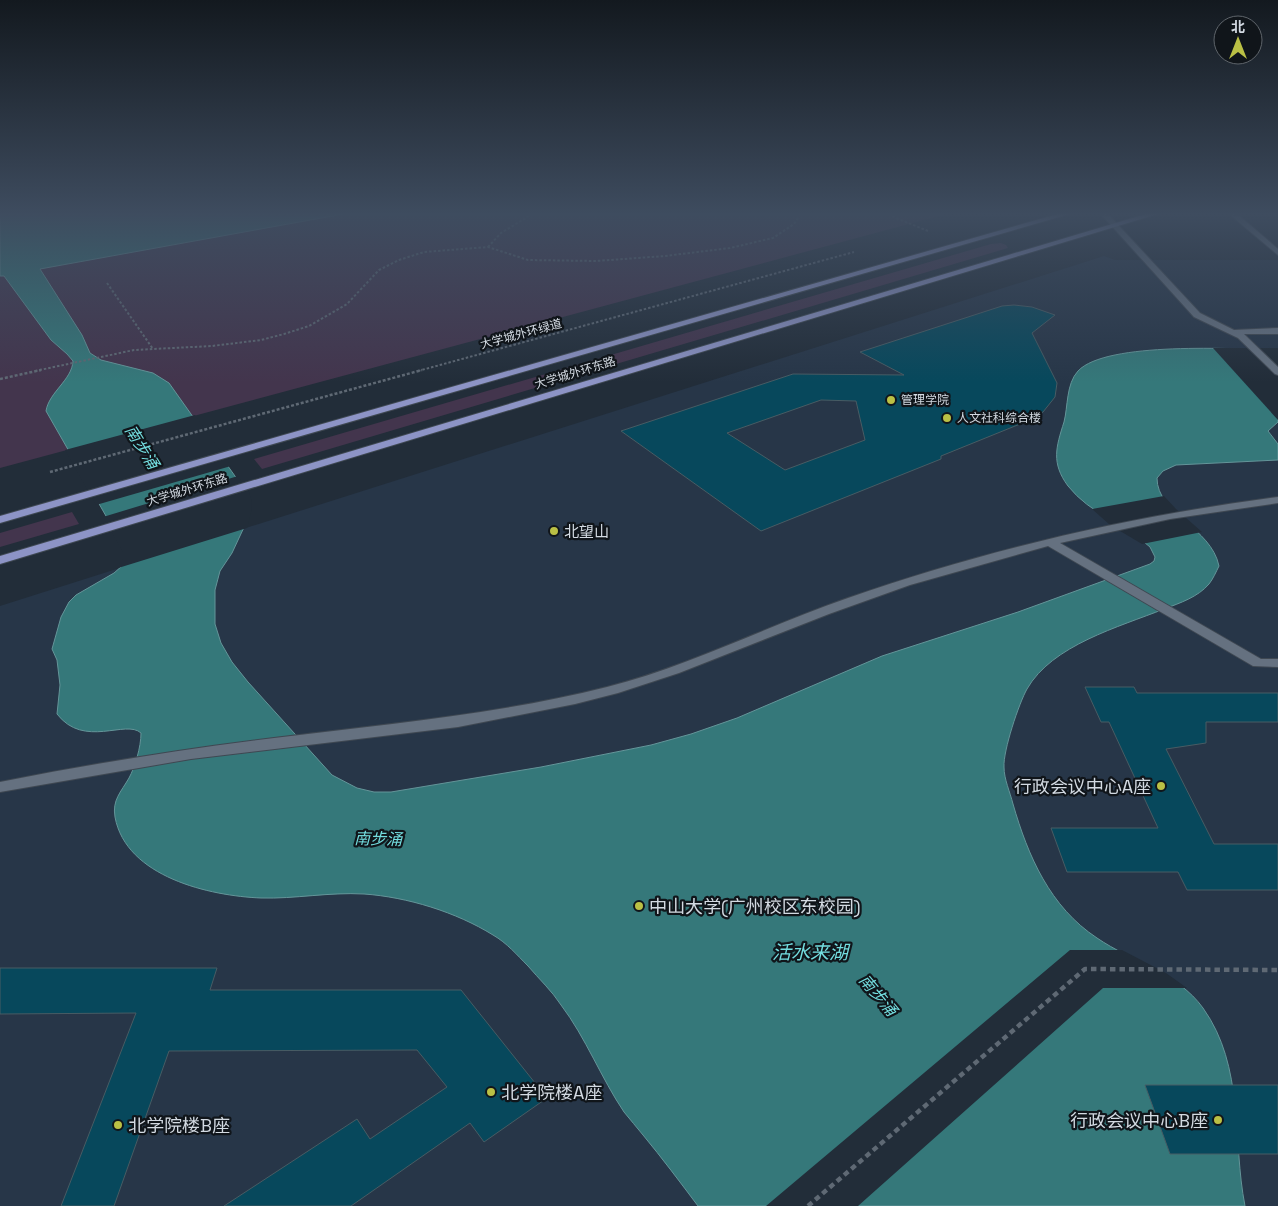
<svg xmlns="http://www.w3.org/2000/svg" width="1278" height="1206" font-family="'Space Grotesk','Noto Sans SC',sans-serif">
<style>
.built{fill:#273648}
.green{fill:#43354d}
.water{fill:#35787a;stroke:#649599}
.pier{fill:#222d39}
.building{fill:#07485c;stroke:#485c64;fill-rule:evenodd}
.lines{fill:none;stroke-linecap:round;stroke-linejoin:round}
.service-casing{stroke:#3f4852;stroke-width:2}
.primary-casing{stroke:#3f4852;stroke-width:2}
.path-far2{stroke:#5f6974;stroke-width:2;stroke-dasharray:2.5 2;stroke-linecap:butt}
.path-far1{stroke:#5f6974;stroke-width:2.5;stroke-dasharray:3 2;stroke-linecap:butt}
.path{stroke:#5f6974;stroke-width:4.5;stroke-dasharray:5.5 4;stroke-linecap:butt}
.service{fill:#657180;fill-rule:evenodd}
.primary{fill:#8d94c6;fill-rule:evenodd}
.poi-dot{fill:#bac045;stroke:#10151a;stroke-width:2}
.labels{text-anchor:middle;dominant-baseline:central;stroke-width:4.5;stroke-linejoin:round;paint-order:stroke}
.far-street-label{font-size:12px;fill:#d3dae2;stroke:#10151a}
.far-poi-label{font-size:12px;fill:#d3dae2;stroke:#10151a;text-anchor:start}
.poi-label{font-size:15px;fill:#d3dae2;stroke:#10151a;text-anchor:start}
.water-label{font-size:16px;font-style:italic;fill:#73dddf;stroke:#10151a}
.near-poi-label{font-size:18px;fill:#d3dae2;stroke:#10151a;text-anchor:start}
.near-water-label{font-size:19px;font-style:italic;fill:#73dddf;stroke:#10151a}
</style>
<rect width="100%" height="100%" fill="#222d39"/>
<path class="built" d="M 1104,256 L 1115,260 L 1278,260 L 1278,1206 L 0,1206 L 0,606 Z"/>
<g class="green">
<path d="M 349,213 L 950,213 L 0,468 L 0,276 Z"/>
<path d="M 1001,243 L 1006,245 L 1008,248 L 262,469 L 254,459 L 991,244 Z"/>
<path d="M 72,512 L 79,524 L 0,547 L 0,533 Z"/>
</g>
<path class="water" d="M 0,213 L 349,213 L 40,269 L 82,335 L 90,353 L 101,360 L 153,373 L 169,383 L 247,493 L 246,523 L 232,553 L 220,571 L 215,590 L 215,624 L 221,643 L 232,662 L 248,682 L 332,775 L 357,788 L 374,792 L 391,792 L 541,767 L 651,745 L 691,734 L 737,718 L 882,656 L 1018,612 L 1150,564 L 1154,561 L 1155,557 L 1150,547 C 1125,524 1090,514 1068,486 C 1051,463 1056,447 1064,422 C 1068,407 1066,384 1078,371 C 1106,341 1236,349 1278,350 L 1278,422 L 1268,431 L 1278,444 L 1278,460 L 1176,465 L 1163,471 L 1157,478 C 1157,514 1211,527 1219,566 C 1216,572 1213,579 1209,584 C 1198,597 1180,603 1164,609 C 1119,627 1052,645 1027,689 C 1019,703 1003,751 1004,767 C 1004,779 1010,792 1013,804 C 1028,856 1050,907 1097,938 C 1132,962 1178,973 1203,1008 C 1245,1067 1232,1140 1245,1206 L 698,1206 C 680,1182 662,1158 643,1135 C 637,1127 630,1120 624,1112 C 601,1078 586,1038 561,1005 C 552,991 539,979 528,966 C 517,955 507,943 493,935 C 456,912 407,897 364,894 C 329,892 295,899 261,898 C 210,896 126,877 115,817 C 112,800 121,792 129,778 C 135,767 141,747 141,733 C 126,719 84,749 57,714 L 60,685 L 57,660 L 52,649 L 61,617 L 69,602 L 76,595 L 114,573 L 122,566 L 126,551 L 46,411 C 49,392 72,380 73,361 L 67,354 L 51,340 L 4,276 L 0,276 Z"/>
<g class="pier">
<path d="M 1213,348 L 1278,348 L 1278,420 Z"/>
<path d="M 195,415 L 231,466 L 96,505 L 65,450 Z"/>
<path d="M 238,476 L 249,492 L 252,502 L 251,513 L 247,528 L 115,569 L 123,559 L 123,552 L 103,517 Z"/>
<path d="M 1164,496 L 1176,509 L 1202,532 L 1142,544 L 1110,525 L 1092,509 Z"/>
<path d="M 1070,950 L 1122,950 L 1166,973 L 1187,988 L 1103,988 L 858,1206 L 766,1206 Z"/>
</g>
<g class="building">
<path d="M 1014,305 L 1032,307 L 1055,315 L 1032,333 L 1057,383 L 1055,397 L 1043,412 L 1025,422 L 941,456 L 941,459 L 761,531 L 621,431 L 793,374 L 904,375 L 860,352 L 1002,306 ZM 821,400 L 856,401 L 865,440 L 785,470 L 727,433 Z"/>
<path d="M 1085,687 L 1134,687 L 1137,693 L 1278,693 L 1278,722 L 1206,722 L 1206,743 L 1166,749 L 1214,844 L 1278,844 L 1278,890 L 1187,890 L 1178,872 L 1067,872 L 1051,828 L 1158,828 L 1109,722 L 1101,722 Z"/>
<path d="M 0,968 L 217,968 L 210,990 L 461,990 L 547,1098 L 484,1142 L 470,1123 L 351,1206 L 224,1206 L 357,1119 L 370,1139 L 447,1087 L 417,1050 L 169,1051 L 114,1206 L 61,1206 L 136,1013 L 0,1014 Z"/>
<path d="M 1145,1085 L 1278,1085 L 1278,1154 L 1170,1154 Z"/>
</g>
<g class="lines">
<defs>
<g id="service">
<path d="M 1100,213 L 1107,213 L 1200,313 L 1234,330 L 1278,328 L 1278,334 L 1244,334 L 1278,367 L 1278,375 L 1275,374 L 1238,338 L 1194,317 Z"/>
<path d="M 1228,213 L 1236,213 L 1278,249 L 1278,255 Z"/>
<path d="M 1278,497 L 1278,503 L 1170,519 L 1060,543 L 1261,659 L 1278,659 L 1278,667 L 1253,666 L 1048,546 L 910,585 L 829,614 L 679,673 L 618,693 L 575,704 L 458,727 L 191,759 L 0,792 L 0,782 C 91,764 182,749 274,738 C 386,724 496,715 607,687 C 690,666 767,626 848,598 C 988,549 1132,516 1278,497 Z"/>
</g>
<g id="primary">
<path d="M 1061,213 L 1073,213 L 0,523 L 0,516 Z"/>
<path d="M 1149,213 L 1161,213 L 0,564 L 0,556 Z"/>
</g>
</defs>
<use href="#service" class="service-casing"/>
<use href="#primary" class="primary-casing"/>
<g class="path-far2">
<path d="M 884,213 L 928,231"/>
<path d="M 488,247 L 501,233 L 534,213"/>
<path d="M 107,283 L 153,349"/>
<path d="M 35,371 L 134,350 L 212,346 L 261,340 L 284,334 L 309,326 L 347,304 L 379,270 L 399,260 L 424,252 L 488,247 L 528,260 L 596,261 L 665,256 L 730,248 L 773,238 L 794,224 L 801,213"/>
<path d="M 418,371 L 854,252"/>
</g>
<g class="path-far1">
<path d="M 0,379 L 41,370"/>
<path d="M 50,472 L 422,370"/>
</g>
<path class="path" d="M 808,1206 L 1085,969 L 1278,970"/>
<use href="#service" class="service"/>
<use href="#primary" class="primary"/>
</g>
<linearGradient id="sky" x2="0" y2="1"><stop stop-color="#13191f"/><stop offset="0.56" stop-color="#3e4c5f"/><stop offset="1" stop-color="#3e4c5f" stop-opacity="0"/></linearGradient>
<rect width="1278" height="382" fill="url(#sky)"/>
<g class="poi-dot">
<circle cx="891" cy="400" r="5"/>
<circle cx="947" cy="418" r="5"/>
<circle cx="554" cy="531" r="5"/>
<circle cx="1161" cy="786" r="5"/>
<circle cx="639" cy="906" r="5"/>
<circle cx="491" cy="1092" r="5"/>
<circle cx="1218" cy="1120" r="5"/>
<circle cx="118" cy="1125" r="5"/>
</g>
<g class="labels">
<g class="far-street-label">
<text transform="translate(521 334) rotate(-15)">大学城外环绿道</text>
<text transform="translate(575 373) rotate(-17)">大学城外环东路</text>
<text transform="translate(187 490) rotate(-17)">大学城外环东路</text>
</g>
<g class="far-poi-label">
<text x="901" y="400">管理学院</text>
<text x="957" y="418">人文社科综合楼</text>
</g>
<g class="poi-label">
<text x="564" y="531">北望山</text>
</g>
<g class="water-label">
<text transform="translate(142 447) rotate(58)">南步涌</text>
<text transform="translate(378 839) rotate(1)">南步涌</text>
<text transform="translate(878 995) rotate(50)">南步涌</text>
</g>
<g class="near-poi-label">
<text x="1151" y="786" text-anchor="end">行政会议中心A座</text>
<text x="649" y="906">中山大学(广州校区东校园)</text>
<text x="501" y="1092">北学院楼A座</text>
<text x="1208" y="1120" text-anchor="end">行政会议中心B座</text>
<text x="128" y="1125">北学院楼B座</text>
</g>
<g class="near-water-label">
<text x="810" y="952">活水来湖</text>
</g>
</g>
<g transform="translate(1238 40)"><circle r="24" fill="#10151a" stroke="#5e646a"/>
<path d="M0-4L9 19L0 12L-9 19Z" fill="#bac045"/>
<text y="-8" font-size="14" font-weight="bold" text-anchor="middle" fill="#d3dae2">北</text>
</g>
</svg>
